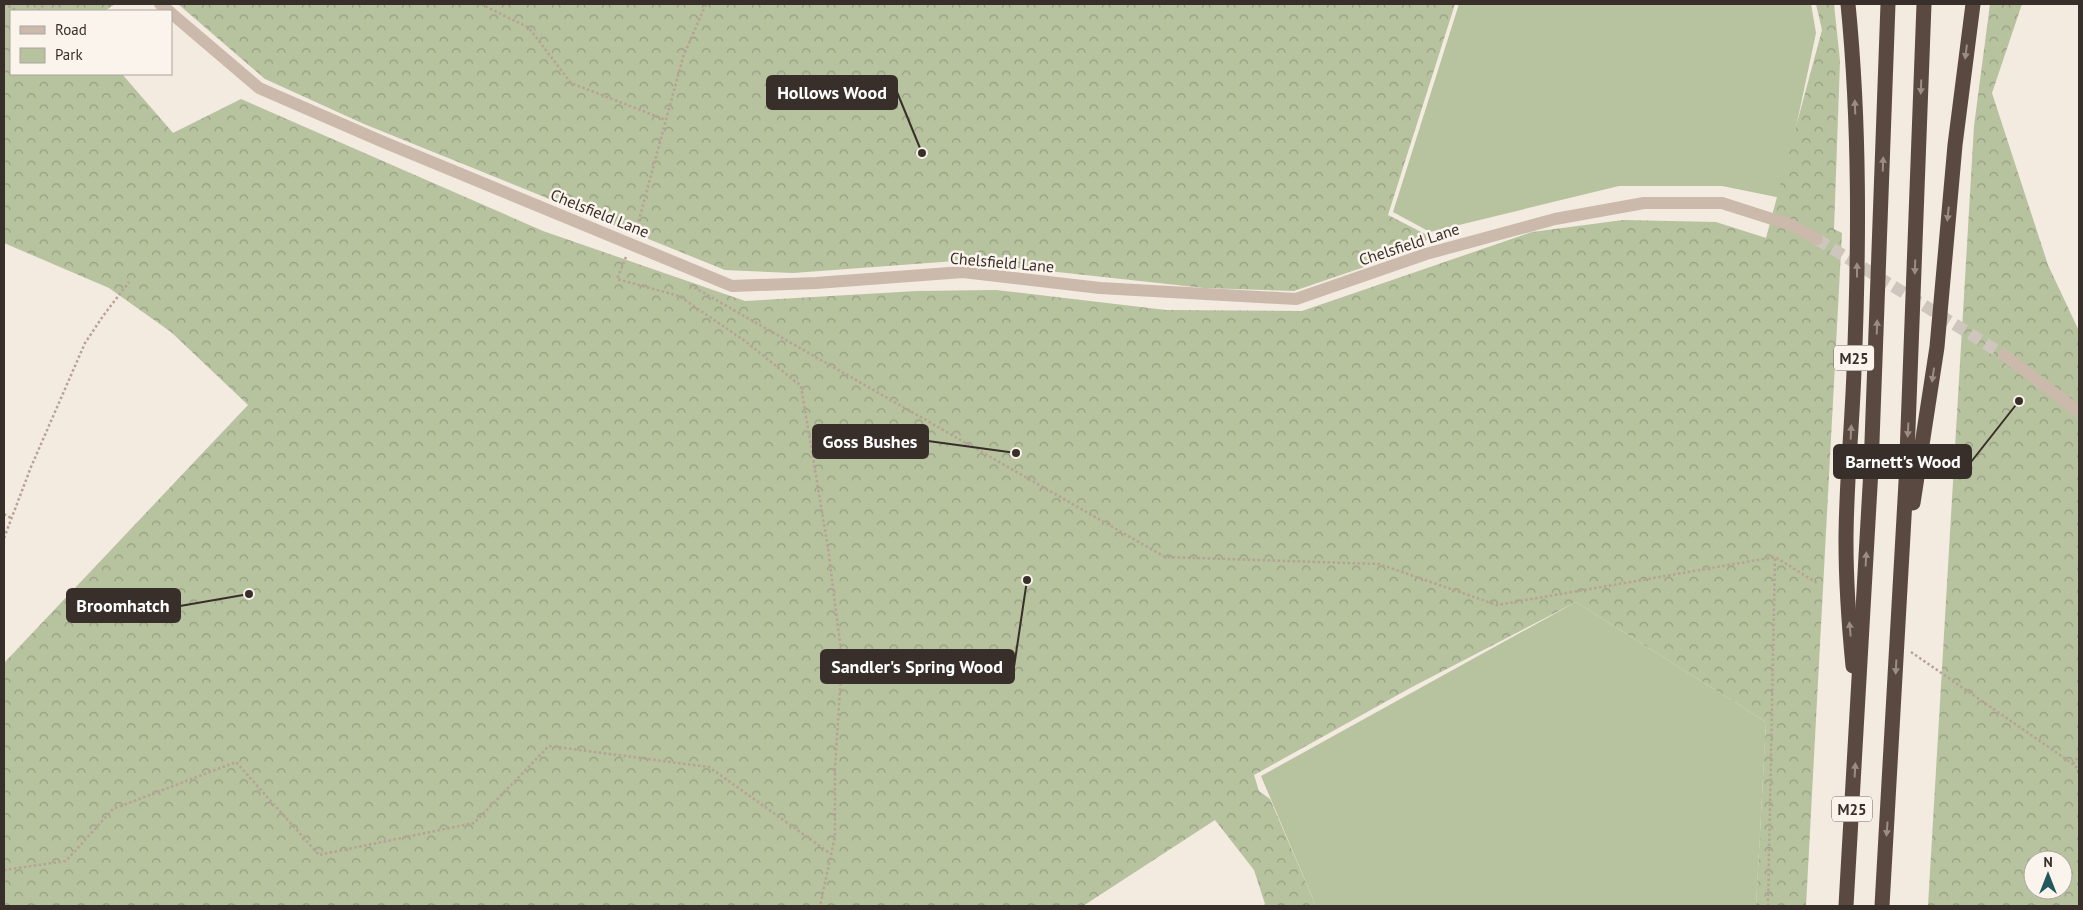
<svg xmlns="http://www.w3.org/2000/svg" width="2083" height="910" font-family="'PT Sans',sans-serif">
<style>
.green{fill:#b7c29f}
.forest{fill:url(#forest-crowns);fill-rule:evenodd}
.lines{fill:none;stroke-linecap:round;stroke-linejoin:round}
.minor-tunnel{stroke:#cec5bc;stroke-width:12;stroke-dasharray:12 6;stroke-linecap:butt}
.path{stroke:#b7a395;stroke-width:2.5;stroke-dasharray:2.5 2.5;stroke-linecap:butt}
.minor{stroke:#cbb9ab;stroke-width:12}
.highway{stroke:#5a4941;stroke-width:15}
.oneway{fill:#9a8d85}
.labels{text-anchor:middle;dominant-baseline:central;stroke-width:5;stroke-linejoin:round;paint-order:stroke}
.shield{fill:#faf4ec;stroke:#736a64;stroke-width:1}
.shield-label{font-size:15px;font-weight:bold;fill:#392f2a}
.street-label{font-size:16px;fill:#392f2a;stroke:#faf4ec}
.leader{fill:none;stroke:#392f2a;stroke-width:2}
.callout-dot{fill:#392f2a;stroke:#faf4ec;stroke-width:2}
.callout{fill:#392f2a;stroke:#392f2a;stroke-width:2}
.callout-label{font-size:18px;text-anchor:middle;font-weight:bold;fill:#fff}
</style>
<defs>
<pattern id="forest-crowns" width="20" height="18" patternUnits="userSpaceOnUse" patternTransform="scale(1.25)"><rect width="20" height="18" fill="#b7c29f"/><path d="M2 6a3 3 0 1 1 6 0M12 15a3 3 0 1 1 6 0" fill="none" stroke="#969e82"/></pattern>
</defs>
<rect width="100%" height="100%" fill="#f3eae0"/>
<g class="green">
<path d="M 1459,4 L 1811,4 L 1816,33 L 1781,198 L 1722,186 L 1619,186 L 1430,232 L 1393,212 Z"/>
<path d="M 1576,602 L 1766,722 L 1756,906 L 1316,906 L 1261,776 Z"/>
</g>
<g class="forest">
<path d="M 4,4 L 115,4 L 105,11 L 11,11 L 11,74 L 122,74 L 173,133 L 241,99 L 543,231 L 745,301 L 917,291 L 996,290 L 1166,310 L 1302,311 L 1532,232 L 1623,220 L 1716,222 L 1766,238 L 1822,30 L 1816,4 L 1834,4 L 1840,61 L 1834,229 L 1842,233 L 1806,906 L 1756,906 L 1766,722 L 1576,602 L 1412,687 L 1254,775 L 1259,791 L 1270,799 L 1316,906 L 1263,906 L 1265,904 L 1254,870 L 1215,820 L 1083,906 L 4,906 L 4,663 L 248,405 L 171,332 L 109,288 L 4,243 Z"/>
<path d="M 178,4 L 1455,4 L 1388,215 L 1431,237 L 1411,251 L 1294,291 L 1204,288 L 955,261 L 793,273 L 725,270 L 364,124 L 265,79 Z"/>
<path d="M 1990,4 L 2022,4 L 1992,93 L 2048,265 L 2079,331 L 2079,906 L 1928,906 L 1974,126 ZM 2033,860 L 2063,860 L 2063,890 L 2033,890 Z"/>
</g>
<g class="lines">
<path class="minor-tunnel" d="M 1817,239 L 2004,355"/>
<g class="path">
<path d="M 4,4 L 18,11"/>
<path d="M 481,4 L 529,28 L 571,83 L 666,120"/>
<path d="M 38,11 L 45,4"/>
<path d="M 636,231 L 683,57 L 706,4"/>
<path d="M 626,257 L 617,279 L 679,296 L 745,341 L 801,386 L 828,548 L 842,659 L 835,767 L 835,836 L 820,906"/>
<path d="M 690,285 L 1165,557 L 1379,564 L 1497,605 L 1775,557 L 1817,583"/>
<path d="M 4,514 L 11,518"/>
<path d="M 4,538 L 31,467 L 85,343 L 103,316 L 129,282"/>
<path d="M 1911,652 L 2073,764 L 2079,770"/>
<path d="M 2073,764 L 2079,756"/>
<path d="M 4,870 L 66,861 L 113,809 L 236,762 L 319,855 L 474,823 L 549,746 L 709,767 L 831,854"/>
<path d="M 1768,906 L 1775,557"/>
</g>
<g class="minor">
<path d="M 160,4 L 169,11"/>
<path d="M 171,13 L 259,88 L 381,141 L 732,286 L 816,283 L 963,272 L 1100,288 L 1296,299 L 1426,254 L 1555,219 L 1644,203 L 1722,203 L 1791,225 L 1817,239"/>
<path d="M 2004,355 L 2079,412"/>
</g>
<g class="highway">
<path d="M 1848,4 C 1860,126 1859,249 1854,371 C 1852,428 1846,485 1846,542 C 1846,583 1849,625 1853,666"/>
<path d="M 1913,503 L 1937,347 L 1955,145 L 1973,4"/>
<path d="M 1846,906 L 1871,469 L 1888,4"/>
<path d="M 1882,906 L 1906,482 L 1924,4"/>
</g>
</g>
<defs><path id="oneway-solid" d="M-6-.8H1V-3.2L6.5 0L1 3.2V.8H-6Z" transform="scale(1.25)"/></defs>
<g class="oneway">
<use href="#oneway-solid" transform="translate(1966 52) rotate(97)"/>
<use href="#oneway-solid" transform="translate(1921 87) rotate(92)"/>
<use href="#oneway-solid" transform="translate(1855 107) rotate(-92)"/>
<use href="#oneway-solid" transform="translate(1883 164) rotate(-88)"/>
<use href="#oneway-solid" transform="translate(1948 214) rotate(96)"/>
<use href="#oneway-solid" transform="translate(1915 267) rotate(92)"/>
<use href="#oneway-solid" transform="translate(1857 270) rotate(-90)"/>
<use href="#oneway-solid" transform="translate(1877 327) rotate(-88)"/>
<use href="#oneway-solid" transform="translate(1933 375) rotate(98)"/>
<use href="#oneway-solid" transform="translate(1908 430) rotate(93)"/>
<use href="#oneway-solid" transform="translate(1851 432) rotate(-87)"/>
<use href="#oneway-solid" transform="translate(1866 559) rotate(-87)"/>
<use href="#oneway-solid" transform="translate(1850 629) rotate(-95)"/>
<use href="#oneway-solid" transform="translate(1896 667) rotate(93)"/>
<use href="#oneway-solid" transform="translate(1855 770) rotate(-87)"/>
<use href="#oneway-solid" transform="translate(1887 829) rotate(94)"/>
</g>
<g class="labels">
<g class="shield">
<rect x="1834" y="345.5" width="40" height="25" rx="4"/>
<rect x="1832" y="796.5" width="40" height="25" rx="4"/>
</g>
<g class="shield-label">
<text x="1854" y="358">M25</text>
<text x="1852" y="809">M25</text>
</g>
<g class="street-label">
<text transform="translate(600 213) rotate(22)">Chelsfield Lane</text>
<text transform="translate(1409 244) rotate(-18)">Chelsfield Lane</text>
<text transform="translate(1002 262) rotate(5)">Chelsfield Lane</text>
</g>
</g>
<path class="leader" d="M922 153L897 92M1016 453L928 441M2019 401L1971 462M249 594L180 606M1027 580L1014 667"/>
<g class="callout-dot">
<circle cx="922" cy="153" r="5"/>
<circle cx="1016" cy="453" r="5"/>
<circle cx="2019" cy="401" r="5"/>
<circle cx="249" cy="594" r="5"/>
<circle cx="1027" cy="580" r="5"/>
</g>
<g class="callout">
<rect x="767" y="76" width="130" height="33" rx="5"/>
<rect x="813" y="425" width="115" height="33" rx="5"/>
<rect x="1834" y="445" width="137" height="33" rx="5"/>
<rect x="67" y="589" width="113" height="33" rx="5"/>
<rect x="821" y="650" width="193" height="33" rx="5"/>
</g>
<g class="callout-label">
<text x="832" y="99">Hollows Wood</text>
<text x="870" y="448">Goss Bushes</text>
<text x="1903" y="468">Barnett's Wood</text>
<text x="123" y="612">Broomhatch</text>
<text x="917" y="673">Sandler's Spring Wood</text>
</g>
<rect width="2083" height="910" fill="none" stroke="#392f2a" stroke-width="10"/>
<rect x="10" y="10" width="162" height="65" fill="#faf4ec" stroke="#ada59e"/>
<rect x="20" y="26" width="25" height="8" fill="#cbb9ab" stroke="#ada59e"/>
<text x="55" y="35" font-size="15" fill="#392f2a">Road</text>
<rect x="20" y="48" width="25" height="15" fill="#b7c29f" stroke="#ada59e"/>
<text x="55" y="60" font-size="15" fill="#392f2a">Park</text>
<g transform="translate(2048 875)"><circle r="24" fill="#faf4ec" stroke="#ada59e"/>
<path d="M0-4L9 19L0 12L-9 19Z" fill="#20585b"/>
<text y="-8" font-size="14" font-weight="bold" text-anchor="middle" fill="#392f2a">N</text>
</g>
</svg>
